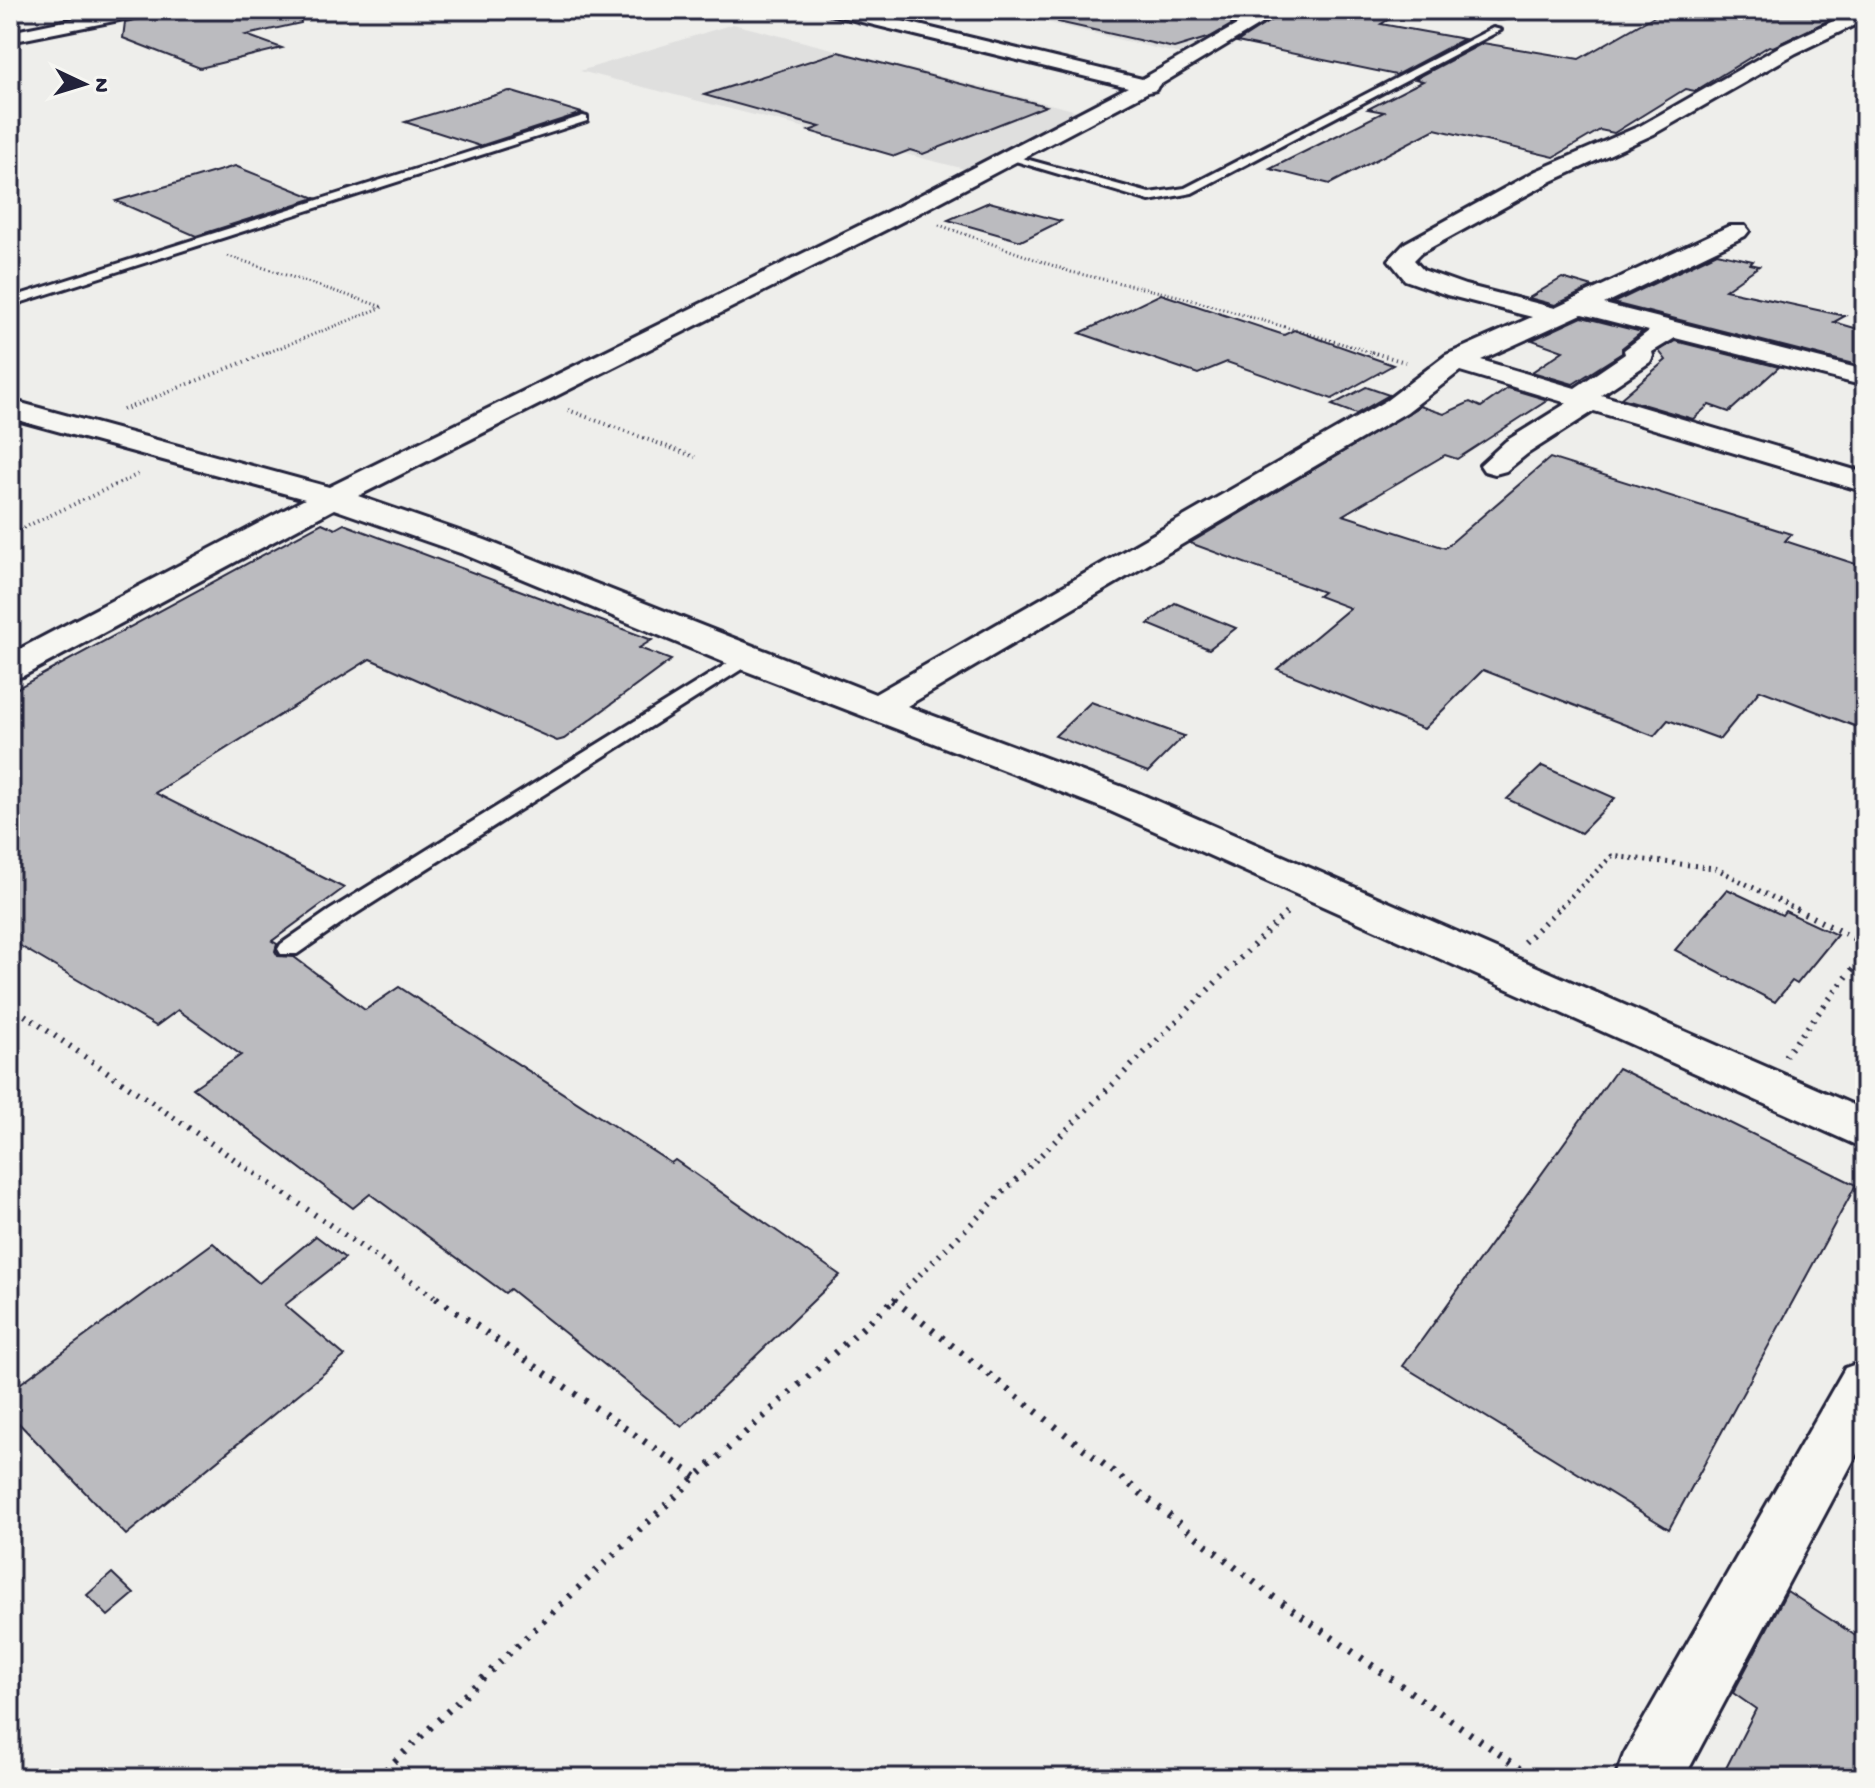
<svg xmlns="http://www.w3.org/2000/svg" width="1875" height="1788" font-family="'Gochi Hand',sans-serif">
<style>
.built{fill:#dfdfde}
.building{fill:#bbbbbf;stroke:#22223b;stroke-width:2}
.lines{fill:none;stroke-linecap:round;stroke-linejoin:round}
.service-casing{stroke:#22223b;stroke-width:6}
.minor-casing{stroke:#22223b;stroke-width:6}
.path-far4{stroke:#22223b;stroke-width:3;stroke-dasharray:1 3;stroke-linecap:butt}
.path-far3{stroke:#22223b;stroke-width:4;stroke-dasharray:1 4;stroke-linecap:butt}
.path-far2{stroke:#22223b;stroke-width:5;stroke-dasharray:2 5;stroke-linecap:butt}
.path-far1{stroke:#22223b;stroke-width:6;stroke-dasharray:2 7;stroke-linecap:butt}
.path{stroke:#22223b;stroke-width:7;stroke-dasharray:3 9;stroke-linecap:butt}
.service{fill:#f6f6f2;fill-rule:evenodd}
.minor{fill:#f6f6f2;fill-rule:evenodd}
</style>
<rect width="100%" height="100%" fill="#eeeeeb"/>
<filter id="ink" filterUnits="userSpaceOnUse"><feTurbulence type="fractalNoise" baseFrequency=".0125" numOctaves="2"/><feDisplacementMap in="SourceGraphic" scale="16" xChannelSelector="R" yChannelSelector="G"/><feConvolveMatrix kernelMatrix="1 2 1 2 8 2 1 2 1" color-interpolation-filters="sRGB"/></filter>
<g filter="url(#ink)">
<g class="built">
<path d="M 995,10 L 1258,10 L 1180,54 Z"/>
<path d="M 733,24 L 1085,113 L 969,170 L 842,138 L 836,139 L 804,130 L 806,128 L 580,71 Z"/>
</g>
<g class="building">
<path d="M 156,10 L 300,10 L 301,23 L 246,35 L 282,48 L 200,68 L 123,38 L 125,22 L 145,18 Z"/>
<path d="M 1059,10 L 1257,10 L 1210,37 L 1174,48 L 1058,22 Z"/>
<path d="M 1287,10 L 1404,10 L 1381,24 L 1464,39 L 1396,75 L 1237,42 Z"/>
<path d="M 1665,10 L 1850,10 L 1773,47 L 1769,46 L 1695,91 L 1685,89 L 1614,133 L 1600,130 L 1554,157 L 1435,129 L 1330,184 L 1270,169 L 1384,112 L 1368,109 L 1423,81 L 1415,79 L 1483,43 L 1579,59 Z"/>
<path d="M 838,52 L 1046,106 L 923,154 L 910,150 L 895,156 L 809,131 L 820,127 L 704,95 Z"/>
<path d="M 509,91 L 582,113 L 480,146 L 405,122 Z"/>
<path d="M 235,166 L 315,198 L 196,236 L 116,201 Z"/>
<path d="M 989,202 L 1061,221 L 1021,241 L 948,220 Z"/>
<path d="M 1717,253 L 1753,261 L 1750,264 L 1759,266 L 1725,290 L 1845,316 L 1834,322 L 1865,331 L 1865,367 L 1613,303 Z"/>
<path d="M 1562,278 L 1593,287 L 1555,305 L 1529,298 Z"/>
<path d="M 1161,294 L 1284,335 L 1294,330 L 1393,365 L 1332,399 L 1227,362 L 1198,374 L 1080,333 Z"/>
<path d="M 1582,317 L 1642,332 L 1622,348 L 1622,353 L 1573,384 L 1532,372 L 1563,351 L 1532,340 Z"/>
<path d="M 1675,341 L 1779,367 L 1729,412 L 1709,405 L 1693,419 L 1621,398 L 1666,360 L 1659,351 Z"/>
<path d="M 1366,387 L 1389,395 L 1356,414 L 1332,405 Z"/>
<path d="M 1508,388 L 1548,400 L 1457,459 L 1445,455 L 1343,515 L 1445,548 L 1550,458 L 1791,534 L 1785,541 L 1865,567 L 1865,730 L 1760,690 L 1720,739 L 1668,720 L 1654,736 L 1483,670 L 1424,729 L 1277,669 L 1350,608 L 1318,596 L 1323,592 L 1190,543 L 1420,406 L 1444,414 L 1470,402 L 1481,407 Z"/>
<path d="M 322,523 L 335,529 L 344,524 L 652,640 L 639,648 L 671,660 L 564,739 L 557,741 L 370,659 L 155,793 L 344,888 L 272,941 L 277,944 L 275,951 L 278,956 L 294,957 L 365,1010 L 399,987 L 671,1163 L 675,1160 L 840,1275 L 682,1427 L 510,1289 L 505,1293 L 370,1194 L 353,1208 L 193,1088 L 241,1055 L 178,1010 L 156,1026 L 10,940 L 10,692 Z"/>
<path d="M 1175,603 L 1236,628 L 1209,649 L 1148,624 Z"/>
<path d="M 1091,702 L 1184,736 L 1148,772 L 1055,736 Z"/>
<path d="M 1542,766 L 1615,798 L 1581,833 L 1507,799 Z"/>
<path d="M 1727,889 L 1782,915 L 1785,911 L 1837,935 L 1797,984 L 1792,981 L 1775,1002 L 1675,950 Z"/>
<path d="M 1618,1068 L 1856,1185 L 1669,1529 L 1403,1366 Z"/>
<path d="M 316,1236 L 345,1258 L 285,1305 L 345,1356 L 126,1535 L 10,1414 L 10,1391 L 213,1243 L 259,1283 Z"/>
<path d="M 112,1573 L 134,1594 L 108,1616 L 87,1595 Z"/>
<path d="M 1787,1591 L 1865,1642 L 1865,1778 L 1721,1778 L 1756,1709 L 1733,1693 Z"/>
</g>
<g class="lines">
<defs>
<g id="service">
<path d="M 1493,28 L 1501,30 L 1192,193 L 1149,201 L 1005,158 L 1011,155 L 1149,193 L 1185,188 Z"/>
<path d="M 583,116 L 587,117 L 587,121 L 10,306 L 10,298 Z"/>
<path d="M 746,652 L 753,654 L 755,658 L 753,662 L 346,920 L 297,954 L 281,954 L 278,949 L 281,944 L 330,910 Z"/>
</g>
<g id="minor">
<path d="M 118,10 L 153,10 L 144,15 L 10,42 L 10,32 Z"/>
<path d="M 826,10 L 857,10 L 1142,79 L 1263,10 L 1284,10 L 1158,86 L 1156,90 L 1148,92 L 915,215 L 358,496 L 485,540 L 875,694 L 1387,400 L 1446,355 L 1532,317 L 1447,295 L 1405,280 L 1389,260 L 1405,243 L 1536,171 L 1640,126 L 1782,45 L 1857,10 L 1865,10 L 1865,20 L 1796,53 L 1654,134 L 1552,181 L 1421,253 L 1414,260 L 1423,270 L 1465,285 L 1555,308 L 1729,226 L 1745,226 L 1749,231 L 1745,236 L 1604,304 L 1865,370 L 1865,386 L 1675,338 L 1652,352 L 1653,356 L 1650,362 L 1601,395 L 1865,473 L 1865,492 L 1594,411 L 1527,454 L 1506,471 L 1495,474 L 1484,471 L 1480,465 L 1506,441 L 1567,403 L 1460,371 L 1407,412 L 907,706 L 1136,792 L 1865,1110 L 1865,1149 L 1108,810 L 733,666 L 463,554 L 334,509 L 23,676 L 10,679 L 10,654 L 305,499 L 10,418 L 10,400 L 329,487 L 899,206 L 1128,87 L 829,14 ZM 1582,314 L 1649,331 L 1624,350 L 1625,354 L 1575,388 L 1481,360 Z"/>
<path d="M 1452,10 L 1532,10 C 1517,23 1474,18 1455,14 Z"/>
<path d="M 1865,1361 L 1865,1439 L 1684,1778 L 1615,1778 L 1624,1754 L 1845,1368 Z"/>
</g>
</defs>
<use href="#service" class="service-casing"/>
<use href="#minor" class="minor-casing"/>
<g class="path-far4">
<path d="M 939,225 L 1071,272 L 1178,296 L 1378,354"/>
<path d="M 228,256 L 383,307 L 264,354"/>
</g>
<g class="path-far3">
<path d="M 1371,352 L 1405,362"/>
<path d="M 123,410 L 269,352"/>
<path d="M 568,410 L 695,457"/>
<path d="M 10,534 L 141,473"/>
</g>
<path class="path-far2" d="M 1556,911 L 1612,856 L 1715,868 L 1799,911"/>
<g class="path-far1">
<path d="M 1796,909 L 1865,944"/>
<path d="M 1524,942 L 1558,909"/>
<path d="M 10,1005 L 439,1300"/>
<path d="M 1785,1056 L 1865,953"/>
<path d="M 894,1300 L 1289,910"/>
</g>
<g class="path">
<path d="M 436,1298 L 696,1477"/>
<path d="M 894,1300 L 1268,1593 L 1534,1778"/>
<path d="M 377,1778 L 696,1477 L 896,1298"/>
</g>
<use href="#service" class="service"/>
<use href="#minor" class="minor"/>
</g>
</g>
<rect width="1875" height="1788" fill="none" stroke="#f6f6f2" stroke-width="40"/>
<rect x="20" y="20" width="1835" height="1748" fill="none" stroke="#22223b" stroke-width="3" filter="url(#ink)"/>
<g transform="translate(84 84) rotate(94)" stroke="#f6f6f2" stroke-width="6" paint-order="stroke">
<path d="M0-6L14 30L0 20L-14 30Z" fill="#22223b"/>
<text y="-12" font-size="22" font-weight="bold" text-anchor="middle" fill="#22223b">N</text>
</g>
</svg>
